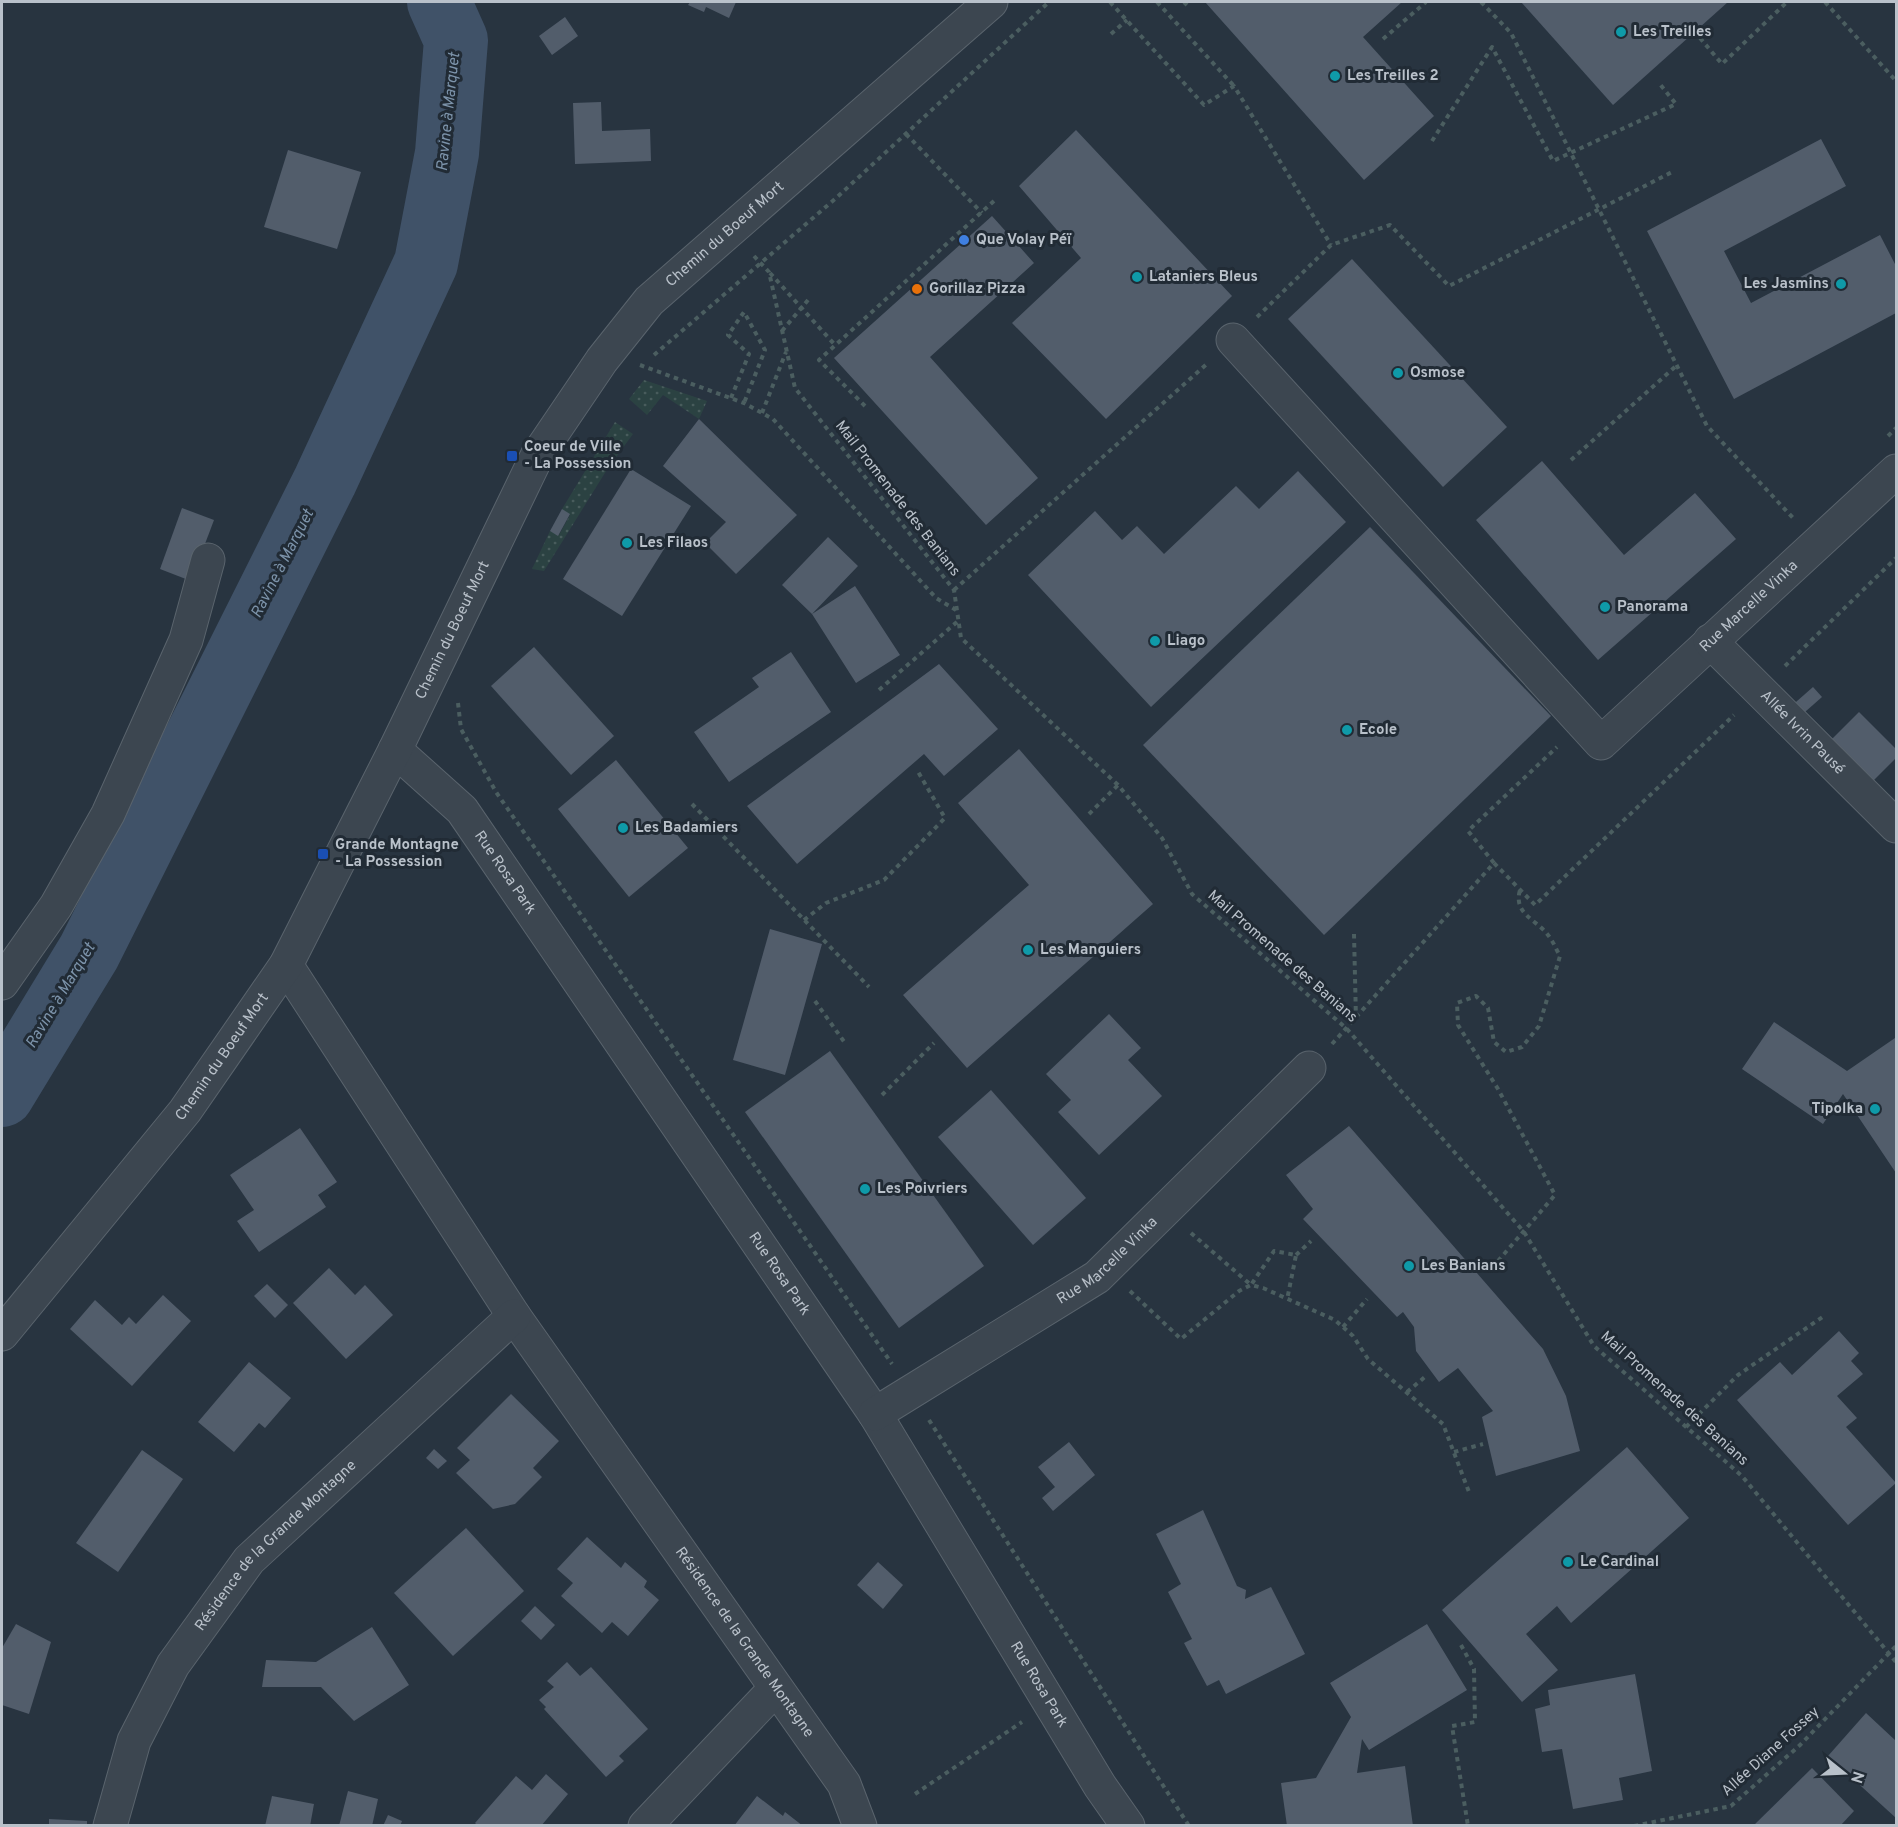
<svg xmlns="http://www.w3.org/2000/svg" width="1898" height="1827" font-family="Overpass,sans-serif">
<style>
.grass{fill:url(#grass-dots)}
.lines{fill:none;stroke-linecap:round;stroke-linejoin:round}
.river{stroke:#405268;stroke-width:64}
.building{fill:#525d6b}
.minor-casing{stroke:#5a646d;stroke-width:35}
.path{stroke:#4b5e60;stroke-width:4;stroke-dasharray:4.5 4.5;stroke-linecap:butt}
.minor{stroke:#3c4650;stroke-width:33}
.culture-dot{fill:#0f9aa8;stroke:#212b35;stroke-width:2}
.shop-dot{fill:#3f7fe0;stroke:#212b35;stroke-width:2}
.food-dot{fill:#e8710a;stroke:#212b35;stroke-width:2}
.transit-dot{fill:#1a4fb4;stroke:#212b35;stroke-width:2}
.labels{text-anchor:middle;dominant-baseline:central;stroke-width:6;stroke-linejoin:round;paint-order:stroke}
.poi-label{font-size:15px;font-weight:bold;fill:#b9c1ca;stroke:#212b35;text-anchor:start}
.street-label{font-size:15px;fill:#b9c1ca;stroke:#212b35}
.water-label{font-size:16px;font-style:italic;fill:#7c93aa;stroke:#212b35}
</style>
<defs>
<pattern id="grass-dots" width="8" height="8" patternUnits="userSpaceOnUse" patternTransform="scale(1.5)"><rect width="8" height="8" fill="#2b4242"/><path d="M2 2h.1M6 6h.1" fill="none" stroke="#485c5c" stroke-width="1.8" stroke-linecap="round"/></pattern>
</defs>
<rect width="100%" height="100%" fill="#283440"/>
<g class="grass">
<path d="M 644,380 L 707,401 L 699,419 L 663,395 L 647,415 L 629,399 Z"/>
<path d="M 615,422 L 633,434 L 608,468 L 544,571 L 532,569 L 550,531 L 559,535 L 570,515 L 562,509 Z"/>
</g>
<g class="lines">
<path class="river" d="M 2,1095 L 89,952 L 325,481 L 426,263 L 447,153 L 456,40 L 439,2"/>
</g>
<g class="building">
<path d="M 690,2 L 736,2 L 729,18 L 706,7 L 704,12 L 688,5 Z"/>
<path d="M 1205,2 L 1402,2 L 1363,37 L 1434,116 L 1364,180 Z"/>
<path d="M 1521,2 L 1728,2 L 1613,105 Z"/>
<path d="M 565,17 L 578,36 L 552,55 L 539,36 Z"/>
<path d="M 601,102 L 602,131 L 650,129 L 651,161 L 575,164 L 573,103 Z"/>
<path d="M 1076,130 L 1232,296 L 1106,419 L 1012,323 L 1081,258 L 1019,186 Z"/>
<path d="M 1821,139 L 1846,186 L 1724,251 L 1751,303 L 1880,235 L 1896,266 L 1896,313 L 1734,399 L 1647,231 Z"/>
<path d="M 288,150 L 361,172 L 337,249 L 264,227 Z"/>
<path d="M 992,216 L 1034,263 L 930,357 L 1038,478 L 986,525 L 834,358 Z"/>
<path d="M 1352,259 L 1507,427 L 1443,487 L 1288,319 Z"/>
<path d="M 699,419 L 797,515 L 736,574 L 705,543 L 726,522 L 663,466 Z"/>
<path d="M 1542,461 L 1624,555 L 1695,493 L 1736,539 L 1598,660 L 1476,520 Z"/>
<path d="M 631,469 L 691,506 L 622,616 L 563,579 Z"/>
<path d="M 1298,471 L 1346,522 L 1151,707 L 1028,575 L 1095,511 L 1122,540 L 1137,526 L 1164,554 L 1236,486 L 1259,509 Z"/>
<path d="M 182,508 L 214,520 L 191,581 L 160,569 Z"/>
<path d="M 562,509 L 570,514 L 558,536 L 550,531 Z"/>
<path d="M 1370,527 L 1551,716 L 1324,935 L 1143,745 Z"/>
<path d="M 828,537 L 858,566 L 812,614 L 855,586 L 900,655 L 856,683 L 812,614 L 782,585 Z"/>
<path d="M 534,647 L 614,736 L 571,775 L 491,686 Z"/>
<path d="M 791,652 L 831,712 L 729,782 L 694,732 L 759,687 L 752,678 Z"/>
<path d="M 939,664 L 998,729 L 944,776 L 924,754 L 797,864 L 747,806 Z"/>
<path d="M 1813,687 L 1822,697 L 1797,719 L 1788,709 Z"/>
<path d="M 1859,712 L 1896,749 L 1896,758 L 1869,785 L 1827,744 Z"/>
<path d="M 1019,749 L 1153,904 L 967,1068 L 903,995 L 1029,885 L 958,803 Z"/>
<path d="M 616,760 L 688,848 L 629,897 L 558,809 Z"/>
<path d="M 770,929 L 822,944 L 785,1075 L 733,1060 Z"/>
<path d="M 1109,1014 L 1141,1048 L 1128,1060 L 1162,1096 L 1099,1155 L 1058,1112 L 1071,1100 L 1046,1074 Z"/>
<path d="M 1774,1022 L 1847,1071 L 1895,1038 L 1896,1173 L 1843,1094 L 1823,1124 L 1742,1069 Z"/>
<path d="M 830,1051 L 984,1266 L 899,1328 L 745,1112 Z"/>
<path d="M 991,1090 L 1086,1198 L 1033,1245 L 938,1137 Z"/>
<path d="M 1349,1126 L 1543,1349 L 1566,1396 L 1580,1451 L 1496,1476 L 1482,1417 L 1493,1411 L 1458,1368 L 1439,1382 L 1416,1351 L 1414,1327 L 1403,1312 L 1397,1317 L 1303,1219 L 1313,1209 L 1286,1175 Z"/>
<path d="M 300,1128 L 337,1182 L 318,1195 L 326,1207 L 259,1252 L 237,1221 L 254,1210 L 230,1175 Z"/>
<path d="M 329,1268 L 355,1295 L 365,1285 L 393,1315 L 346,1359 L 293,1303 Z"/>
<path d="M 267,1284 L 288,1305 L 275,1318 L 254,1296 Z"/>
<path d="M 163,1295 L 191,1321 L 132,1386 L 70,1329 L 95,1300 L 122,1325 L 129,1317 L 136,1324 Z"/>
<path d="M 1839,1331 L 1859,1353 L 1851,1361 L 1863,1374 L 1837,1396 L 1857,1418 L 1846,1427 L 1896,1483 L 1848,1525 L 1737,1400 L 1780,1362 L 1792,1375 Z"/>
<path d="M 249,1362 L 291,1398 L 265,1428 L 259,1423 L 234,1452 L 198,1422 Z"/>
<path d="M 511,1394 L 559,1441 L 533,1468 L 542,1477 L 515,1504 L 493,1509 L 456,1473 L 470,1460 L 457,1448 Z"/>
<path d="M 1069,1442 L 1095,1475 L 1053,1511 L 1042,1498 L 1055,1487 L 1038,1467 Z"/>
<path d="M 1627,1447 L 1689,1518 L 1571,1623 L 1557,1606 L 1526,1634 L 1558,1670 L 1522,1702 L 1442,1610 Z"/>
<path d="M 434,1449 L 447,1461 L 438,1469 L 426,1458 Z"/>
<path d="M 142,1450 L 183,1479 L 118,1572 L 76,1543 Z"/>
<path d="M 1203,1510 L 1237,1586 L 1246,1590 L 1245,1599 L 1271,1587 L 1305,1654 L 1226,1694 L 1219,1680 L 1207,1686 L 1184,1643 L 1192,1639 L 1168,1592 L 1181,1584 L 1156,1534 Z"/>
<path d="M 466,1528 L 524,1591 L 453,1656 L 394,1593 Z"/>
<path d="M 587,1537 L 621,1568 L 625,1562 L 647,1581 L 644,1587 L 659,1600 L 628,1636 L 612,1622 L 602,1633 L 561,1596 L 573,1583 L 557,1569 Z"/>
<path d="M 878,1562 L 903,1585 L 883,1609 L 857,1585 Z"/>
<path d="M 535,1606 L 555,1625 L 541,1640 L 521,1621 Z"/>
<path d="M 16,1624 L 51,1642 L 29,1714 L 2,1705 L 2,1648 Z"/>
<path d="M 1427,1624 L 1467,1690 L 1369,1750 L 1362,1739 L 1357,1773 L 1405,1766 L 1413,1826 L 1287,1826 L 1281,1783 L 1316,1778 L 1351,1717 L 1330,1683 Z"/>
<path d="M 372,1627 L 409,1685 L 354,1721 L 321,1687 L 262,1687 L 266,1660 L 316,1662 Z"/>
<path d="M 567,1662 L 580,1676 L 591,1667 L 648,1729 L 619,1756 L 624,1761 L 606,1777 L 544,1709 L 546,1707 L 539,1700 L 554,1687 L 547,1681 Z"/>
<path d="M 1635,1674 L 1652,1771 L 1619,1778 L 1623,1800 L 1573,1809 L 1562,1749 L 1542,1752 L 1535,1709 L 1550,1705 L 1548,1690 Z"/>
<path d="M 1866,1713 L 1896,1741 L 1896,1818 L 1828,1756 Z"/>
<path d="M 1812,1768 L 1854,1811 L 1840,1826 L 1753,1826 Z"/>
<path d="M 546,1774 L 568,1794 L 541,1826 L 478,1826 L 475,1823 L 516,1776 L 532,1790 Z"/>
<path d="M 348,1791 L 378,1799 L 372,1826 L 339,1826 Z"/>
<path d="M 272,1796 L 314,1804 L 310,1826 L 265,1826 Z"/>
<path d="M 757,1796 L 783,1816 L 785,1812 L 803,1826 L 734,1826 Z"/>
<path d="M 388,1815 L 402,1821 L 400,1826 L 383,1826 Z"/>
<path d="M 49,1819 L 87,1821 L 87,1826 L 49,1826 Z"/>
</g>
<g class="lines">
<defs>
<g id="minor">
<path id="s1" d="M 1233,340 L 1601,743 L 1896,471"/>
<path id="s2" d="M 1710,641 L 1896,826"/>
<path id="s3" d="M 395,750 L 462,810 L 875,1414 L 1100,1786 L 1128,1826"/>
<path id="s4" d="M 286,965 L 514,1316 L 844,1784 L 860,1826"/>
<path d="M 2,983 L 56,906 L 108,814 L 186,640 L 208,560"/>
<path id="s5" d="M 2,1334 L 185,1111 L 286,965 L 395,750 L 537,456 L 602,360 L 649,301 L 991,2"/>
<path id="s6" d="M 875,1414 L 1097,1277 L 1309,1068"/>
<path id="s7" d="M 110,1826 L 134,1741 L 173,1665 L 249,1560 L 514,1316"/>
<path d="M 645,1826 L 775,1689"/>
</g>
</defs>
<use href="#minor" class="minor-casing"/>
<g class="path">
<path d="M 1110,2 L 1204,105 L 1234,86 L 1331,245"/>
<path d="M 1157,2 L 1234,86"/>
<path d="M 1184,2 L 1187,5"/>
<path d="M 1481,2 L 1511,33 L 1707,426 L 1794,519"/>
<path d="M 1825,2 L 1896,81"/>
<path d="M 1111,34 L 1127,20"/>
<path d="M 1700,38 L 1722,64 L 1787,2"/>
<path d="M 1383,39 L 1426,2"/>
<path d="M 906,134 L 982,213"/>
<path d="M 1432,141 L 1492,47 L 1553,161 L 1676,104 L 1659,83"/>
<path d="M 754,256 L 769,272 L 795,388 L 954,590 L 961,638 L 1118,785 L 1162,838 L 1192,894 L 1347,1029 L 1524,1232 L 1594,1346 L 1742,1476 L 1896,1662"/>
<path d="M 770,273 L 835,345"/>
<path d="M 1257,317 L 1331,245 L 1390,225 L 1449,286 L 1672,172"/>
<path d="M 782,331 L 808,300"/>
<path d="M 654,355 L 835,199 L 1049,2"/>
<path d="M 640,365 L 744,403 L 773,419 L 936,598 L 956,610"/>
<path d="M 731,398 L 749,354 L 728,335 L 744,312 L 765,350 L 744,403"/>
<path d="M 865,406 L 819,360 L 995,200"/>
<path d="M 762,413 L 786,352"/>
<path d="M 1888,436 L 1896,428"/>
<path d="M 1571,460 L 1677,365"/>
<path d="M 954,590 L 1208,363"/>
<path d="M 1785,666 L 1896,558"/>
<path d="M 879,690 L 958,621"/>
<path d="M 458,703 L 461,729 L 496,792 L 892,1364"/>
<path d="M 692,804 L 869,987"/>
<path d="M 1089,814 L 1118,785"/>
<path d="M 1494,863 L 1468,831 L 1557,747"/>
<path d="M 804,920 L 826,903 L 884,880 L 945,818 L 917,770"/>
<path d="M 1354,934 L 1356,1020"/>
<path d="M 815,1001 L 845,1043"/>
<path d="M 1332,1044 L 1494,863 L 1535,905 L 1734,715"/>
<path d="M 882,1095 L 934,1043"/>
<path d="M 1191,1233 L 1251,1285 L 1274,1251 L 1296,1255 L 1287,1300"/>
<path d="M 1296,1255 L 1311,1241"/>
<path d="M 1498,1261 L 1555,1195 L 1498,1089 L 1458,1025 L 1457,1003 L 1476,996 L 1488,1008 L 1494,1042 L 1506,1052 L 1522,1047 L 1539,1026 L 1560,956 C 1556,949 1553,941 1548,935 C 1536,919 1513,914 1520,890"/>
<path d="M 1130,1291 L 1181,1339 L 1239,1291 L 1251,1285 L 1263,1288 L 1335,1320 L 1353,1336 L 1368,1359 L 1443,1424 L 1469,1492"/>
<path d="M 1343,1327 L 1367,1299"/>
<path d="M 1407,1392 L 1426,1376"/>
<path d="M 929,1420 L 1189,1826"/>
<path d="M 1686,1427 L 1738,1375 L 1824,1316"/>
<path d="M 1454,1452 L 1483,1444"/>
<path d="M 1461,1645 L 1474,1669 L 1475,1722 L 1452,1726 L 1468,1826"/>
<path d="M 915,1794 L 1022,1722"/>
<path d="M 1634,1826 L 1731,1806 L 1800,1745 L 1896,1646"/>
</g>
<use href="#minor" class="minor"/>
</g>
<g class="culture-dot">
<circle cx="1621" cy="32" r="6"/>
<circle cx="1335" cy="76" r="6"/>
<circle cx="1137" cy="277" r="6"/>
<circle cx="1841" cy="284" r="6"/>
<circle cx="1398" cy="373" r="6"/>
<circle cx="627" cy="543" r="6"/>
<circle cx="1605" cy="607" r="6"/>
<circle cx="1155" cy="641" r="6"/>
<circle cx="1347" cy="730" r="6"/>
<circle cx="623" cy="828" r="6"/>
<circle cx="1028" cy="950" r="6"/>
<circle cx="1875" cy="1109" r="6"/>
<circle cx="865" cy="1189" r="6"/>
<circle cx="1409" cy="1266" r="6"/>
<circle cx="1568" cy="1562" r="6"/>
</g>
<circle class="shop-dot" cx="964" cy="240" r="6"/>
<circle class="food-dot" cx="917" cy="289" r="6"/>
<g class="transit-dot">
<rect x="506" y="450" width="12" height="12" rx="3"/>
<rect x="317" y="848" width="12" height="12" rx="3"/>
</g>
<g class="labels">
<g class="poi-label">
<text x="1633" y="32">Les Treilles</text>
<text x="1347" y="76">Les Treilles 2</text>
<text x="976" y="240">Que Volay Péï</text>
<text x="1149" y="277">Lataniers Bleus</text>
<text x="1829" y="284" text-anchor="end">Les Jasmins</text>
<text x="929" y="289">Gorillaz Pizza</text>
<text x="1410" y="373">Osmose</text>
<text x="524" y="447">Coeur de Ville<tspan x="524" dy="17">- La Possession</tspan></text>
<text x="639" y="543">Les Filaos</text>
<text x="1617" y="607">Panorama</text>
<text x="1167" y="641">Liago</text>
<text x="1359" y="730">Ecole</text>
<text x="635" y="828">Les Badamiers</text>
<text x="335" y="845">Grande Montagne<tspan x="335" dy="17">- La Possession</tspan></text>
<text x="1040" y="950">Les Manguiers</text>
<text x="1863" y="1109" text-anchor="end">Tipolka</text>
<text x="877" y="1189">Les Poivriers</text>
<text x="1421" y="1266">Les Banians</text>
<text x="1580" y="1562">Le Cardinal</text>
</g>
<g class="street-label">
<text stroke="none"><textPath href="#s5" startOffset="1326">Chemin du Boeuf Mort</textPath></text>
<text transform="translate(897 499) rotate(52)">Mail Promenade des Banians</text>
<text stroke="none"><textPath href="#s1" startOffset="747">Rue Marcelle Vinka</textPath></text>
<text stroke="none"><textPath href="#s5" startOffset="840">Chemin du Boeuf Mort</textPath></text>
<text stroke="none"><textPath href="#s2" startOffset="130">Allée Ivrin Pausé</textPath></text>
<text stroke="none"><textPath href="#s3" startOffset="166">Rue Rosa Park</textPath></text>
<text transform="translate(1282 957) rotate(41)">Mail Promenade des Banians</text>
<text stroke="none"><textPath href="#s5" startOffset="354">Chemin du Boeuf Mort</textPath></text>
<text stroke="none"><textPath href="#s6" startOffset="279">Rue Marcelle Vinka</textPath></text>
<text stroke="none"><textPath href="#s3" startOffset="652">Rue Rosa Park</textPath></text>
<text transform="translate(1674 1399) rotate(42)">Mail Promenade des Banians</text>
<text stroke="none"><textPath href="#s7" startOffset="332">Résidence de la Grande Montagne</textPath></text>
<text stroke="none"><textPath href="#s4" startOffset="818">Résidence de la Grande Montagne</textPath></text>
<text stroke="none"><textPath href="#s3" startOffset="1138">Rue Rosa Park</textPath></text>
<text transform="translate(1771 1752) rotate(-42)">Allée Diane Fossey</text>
</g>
<g class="water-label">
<text transform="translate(449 112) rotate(-84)">Ravine à Marquet</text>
<text transform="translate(283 564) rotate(-63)">Ravine à Marquet</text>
<text transform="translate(61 996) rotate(-59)">Ravine à Marquet</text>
</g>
</g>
<rect width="1898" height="1827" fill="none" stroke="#b9c1ca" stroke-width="6"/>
<g transform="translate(1844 1773) rotate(108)" stroke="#212b35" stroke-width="4.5" paint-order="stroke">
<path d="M0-4.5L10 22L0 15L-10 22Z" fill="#b9c1ca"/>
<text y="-9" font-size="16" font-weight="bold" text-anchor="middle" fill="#b9c1ca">N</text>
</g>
</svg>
